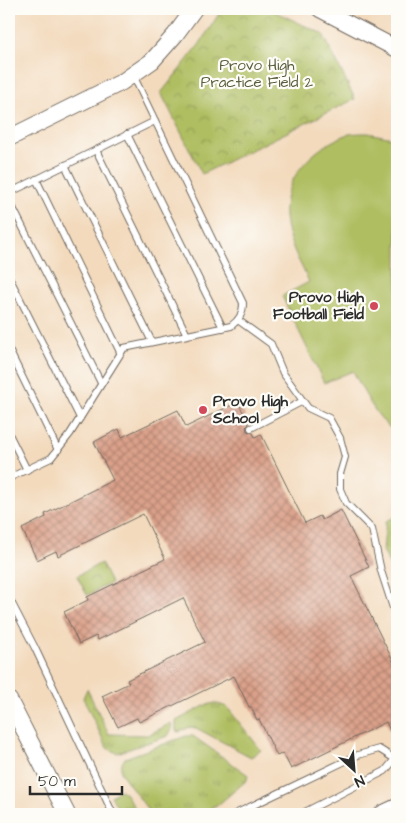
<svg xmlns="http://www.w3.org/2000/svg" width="406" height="823" font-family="'Architects Daughter',sans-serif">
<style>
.grass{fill:url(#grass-tufts);stroke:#6d7446}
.park{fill:url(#park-crowns);stroke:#6d7446}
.garden{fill:#afbe61;stroke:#6d7446}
.building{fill:url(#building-cross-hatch)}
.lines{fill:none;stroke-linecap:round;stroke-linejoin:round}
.service-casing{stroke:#71685e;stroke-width:8}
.tertiary-casing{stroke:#71685e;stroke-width:18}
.service{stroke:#fff;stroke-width:6}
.tertiary{stroke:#fff;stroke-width:16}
.poi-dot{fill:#d1495b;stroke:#fdfcf7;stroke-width:2}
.labels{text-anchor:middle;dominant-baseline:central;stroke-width:4.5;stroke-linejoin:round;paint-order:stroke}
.park-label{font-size:15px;fill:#595e3e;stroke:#fdfcf7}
.poi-label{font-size:15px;font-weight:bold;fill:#2b2b2b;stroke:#fdfcf7;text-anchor:end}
</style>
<defs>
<pattern id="grass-tufts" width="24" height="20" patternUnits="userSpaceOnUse" patternTransform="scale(1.25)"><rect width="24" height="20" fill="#afbe61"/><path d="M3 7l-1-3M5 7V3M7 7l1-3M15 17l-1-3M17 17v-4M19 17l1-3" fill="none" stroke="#8f9b50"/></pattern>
<pattern id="park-crowns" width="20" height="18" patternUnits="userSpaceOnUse" patternTransform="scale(1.25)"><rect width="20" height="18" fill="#afbe61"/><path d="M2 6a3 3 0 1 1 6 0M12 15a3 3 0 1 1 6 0" fill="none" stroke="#8f9b50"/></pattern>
<pattern id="building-cross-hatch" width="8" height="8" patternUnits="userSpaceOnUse" patternTransform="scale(1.25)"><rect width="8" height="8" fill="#dba18a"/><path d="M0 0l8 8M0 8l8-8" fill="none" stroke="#b28371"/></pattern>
</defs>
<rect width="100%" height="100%" fill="#fdfcf7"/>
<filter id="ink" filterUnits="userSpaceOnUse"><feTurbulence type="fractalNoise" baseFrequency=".02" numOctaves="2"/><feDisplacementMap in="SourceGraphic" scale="10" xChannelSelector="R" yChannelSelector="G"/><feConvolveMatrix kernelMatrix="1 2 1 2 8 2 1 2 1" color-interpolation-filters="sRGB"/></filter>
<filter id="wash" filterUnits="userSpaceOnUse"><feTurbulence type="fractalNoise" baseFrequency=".0096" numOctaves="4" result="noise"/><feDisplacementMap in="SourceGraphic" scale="20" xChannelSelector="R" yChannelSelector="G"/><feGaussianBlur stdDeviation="1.12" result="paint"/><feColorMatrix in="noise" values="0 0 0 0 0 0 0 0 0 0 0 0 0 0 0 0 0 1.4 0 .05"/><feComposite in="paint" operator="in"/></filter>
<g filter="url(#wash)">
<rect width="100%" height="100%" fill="#f3dabd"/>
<g class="grass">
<path d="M 87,689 L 109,734 L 148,735 L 171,723 L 172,729 L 168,736 L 117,753 L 107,748 L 83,698 Z"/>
<path d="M 215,703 L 227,707 L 261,750 L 251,757 L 196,728 L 190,727 L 179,732 L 176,731 L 176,721 L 206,705 Z"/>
<path d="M 186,736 L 193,736 L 248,775 L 247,780 L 219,804 L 198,814 L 151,814 L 121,773 L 121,765 L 125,758 Z"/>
<path d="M 120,790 L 125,793 L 139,814 L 121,814 L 111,796 Z"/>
</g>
<g class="park">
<path d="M 222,9 L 269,9 L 323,34 L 355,99 L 202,174 L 161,93 L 199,45 Z"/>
<path d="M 397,516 L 397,582 L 383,550 L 386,521 Z"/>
<path d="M 101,563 L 111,583 L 87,595 L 77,576 Z"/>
</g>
<path class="garden" d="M 368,133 L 397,139 L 397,434 C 376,418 365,394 353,371 L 324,383 L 282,296 L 309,282 C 300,262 287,241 285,217 C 282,178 314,146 349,134 C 355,133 362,133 368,133 Z"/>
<g id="blocks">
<path class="building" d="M 238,402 L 249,424 L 246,427 L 247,431 L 253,433 L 255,437 L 261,434 L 305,523 L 320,516 L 322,520 L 341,510 L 369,567 L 351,576 L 394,663 L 397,661 L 397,746 L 386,722 L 291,769 L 283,753 L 277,756 L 259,719 L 257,720 L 251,707 L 249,707 L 234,676 L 139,722 L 137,718 L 118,727 L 102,696 L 129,683 L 127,680 L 205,642 L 183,598 L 98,640 L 96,636 L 79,644 L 64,612 L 88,600 L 87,597 L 165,559 L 143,514 L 58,556 L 56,551 L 37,560 L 22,529 L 46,517 L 45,514 L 113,480 L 94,442 L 119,429 L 122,437 L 178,410 L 186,427 Z"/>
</g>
</g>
<g filter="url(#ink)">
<use href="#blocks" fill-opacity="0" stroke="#71685e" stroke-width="1"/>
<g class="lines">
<defs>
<g id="service">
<path d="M 127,134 L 223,328"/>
<path d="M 96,150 L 187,335"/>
<path d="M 65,165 L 152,342"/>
<path d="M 36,179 L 120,352"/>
<path d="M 9,193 L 155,121"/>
<path d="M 9,200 L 101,383"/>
<path d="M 9,277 L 80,418"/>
<path d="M 238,320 L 271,344 L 283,373 L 308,408 L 329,418 L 340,438 L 345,457 L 340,474 L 340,489 L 346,503 L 372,529 L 381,571 L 397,620"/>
<path d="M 9,350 L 58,450"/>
<path d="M 251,428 L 303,401"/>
<path d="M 9,434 L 27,470"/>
<path d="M 9,478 L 51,458 L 70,434 L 124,348 L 231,326 C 239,320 243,314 243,303 L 133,75"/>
<path d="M 9,598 L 35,648 L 113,814"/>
<path d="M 235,814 L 358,755 L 379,749 L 395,759 L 397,759"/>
<path d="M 301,814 L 385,771 L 395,759"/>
</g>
<g id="tertiary">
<path d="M 320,9 L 397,49"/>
<path d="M 9,138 L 122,82 L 152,61 L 175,35 L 194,9"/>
<path d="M 9,700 L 67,814"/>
<path d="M 382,814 L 397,807"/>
</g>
</defs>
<use href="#service" class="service-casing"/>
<use href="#tertiary" class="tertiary-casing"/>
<use href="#service" class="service"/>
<use href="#tertiary" class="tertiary"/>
</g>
</g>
<g class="poi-dot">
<circle cx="374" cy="306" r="5"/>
<circle cx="203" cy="410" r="5"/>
</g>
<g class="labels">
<g class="park-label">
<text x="257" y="65">Provo High<tspan x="257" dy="17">Practice Field 2</tspan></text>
</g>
<g class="poi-label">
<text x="364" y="297">Provo High<tspan x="364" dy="17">Football Field</tspan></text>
<text x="213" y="401" text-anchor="start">Provo High<tspan x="213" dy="17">School</tspan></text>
</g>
</g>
<rect width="406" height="823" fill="none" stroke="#fdfcf7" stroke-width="30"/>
<g transform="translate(354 770) rotate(154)" stroke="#fdfcf7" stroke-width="4" paint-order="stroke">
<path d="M0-4L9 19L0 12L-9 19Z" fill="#2b2b2b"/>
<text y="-8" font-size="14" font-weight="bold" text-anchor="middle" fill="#2b2b2b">N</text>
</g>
<path d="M30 786v8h92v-8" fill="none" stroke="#2b2b2b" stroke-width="2.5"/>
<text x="38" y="786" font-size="15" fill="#2b2b2b" stroke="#fdfcf7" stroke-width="4" paint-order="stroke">50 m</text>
</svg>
